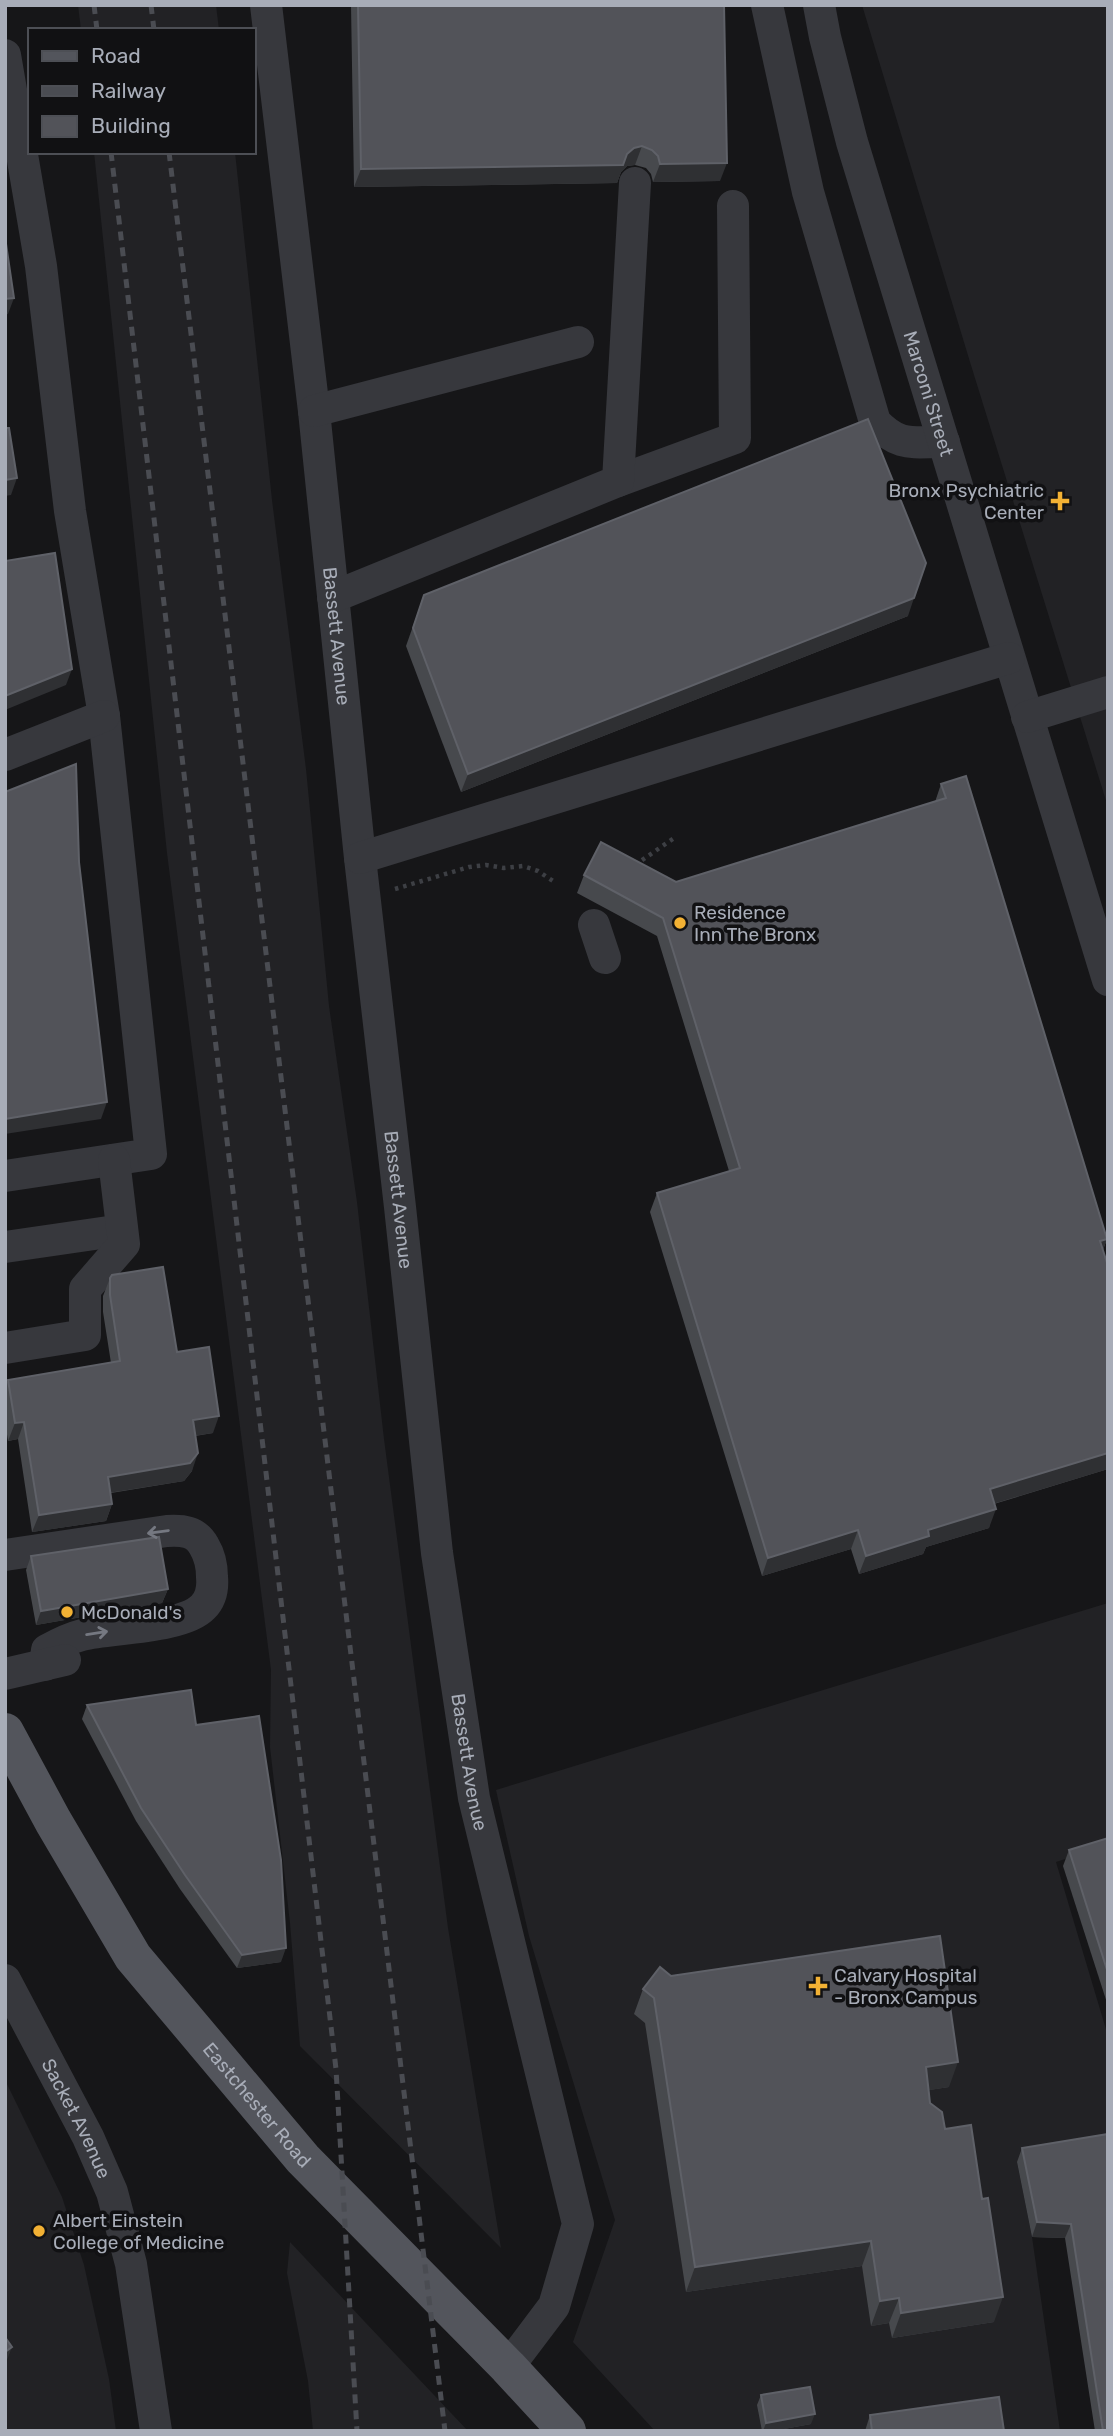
<svg xmlns="http://www.w3.org/2000/svg" width="1113" height="2436" font-family="Rubik,sans-serif">
<style>
.built{fill:#222225}
.lines{fill:none;stroke-linecap:round;stroke-linejoin:round}
.path{stroke:#3d3f44;stroke-width:4.5;stroke-dasharray:3.5 5;stroke-linecap:butt}
.minor{stroke:#37383d;stroke-width:32}
.major{stroke:#53555c;stroke-width:38}
.rail{stroke:#4a4c52;stroke-width:5;stroke-dasharray:9 7;stroke-linecap:butt}
.wall{fill:#47494d}
.shaded-wall{fill:#2f3033}
.building{fill:#525359;stroke:#5f6168;stroke-width:2}
.oneway{stroke:#757881}
.poi-dot{fill:#f2b134;stroke:#111113;stroke-width:2.5}
.labels{text-anchor:middle;dominant-baseline:central;stroke-width:7;stroke-linejoin:round;paint-order:stroke}
.street-label{font-size:19px;fill:#a8adb8;stroke:#111113}
.poi-label{font-size:19px;fill:#a8adb8;stroke:#111113;text-anchor:start}
</style>
<rect width="100%" height="100%" fill="#161618"/>
<g class="built">
<path d="M 78,5 L 216,5 L 219,30 L 81,30 Z"/>
<path d="M 862,5 L 1108,5 L 1108,807 L 970,362 Z"/>
<path d="M 94,152 L 235,152 L 272,500 L 306,769 L 329,1006 L 357,1202 L 384,1439 L 448,1928 L 501,2248 L 300,2046 L 290,1923 L 270,1747 L 271,1670 L 167,853 Z"/>
<path d="M 1108,1603 L 1108,1845 L 1056,1862 L 1108,2036 L 1108,2148 L 1017,2162 L 1032,2237 L 1060,2431 L 655,2431 L 573,2342 L 615,2220 L 529,1936 L 496,1790 Z"/>
<path d="M 5,2080 L 62,2197 L 84,2265 L 109,2379 L 116,2431 L 5,2431 Z"/>
<path d="M 290,2242 L 364,2321 L 468,2431 L 313,2431 L 308,2381 L 287,2273 Z"/>
</g>
<g class="lines">
<g class="path">
<path d="M 635,865 L 677,836"/>
<path d="M 395,889 L 469,867 L 486,865 L 504,868 L 523,866 L 538,871 L 553,881"/>
</g>
<g class="minor">
<path id="s1" d="M 266,5 L 314,411 L 360,858 L 400,1207 L 437,1553 L 474,1798 L 578,2224 L 554,2306 L 508,2367"/>
<path d="M 767,5 L 808,192 L 875,422 C 899,447 911,442 944,442"/>
<path id="s2" d="M 819,5 L 825,37 L 852,142 L 1108,980"/>
<path d="M 5,55 L 41,266 L 70,511 L 104,716 L 151,1154 L 5,1176"/>
<path d="M 314,411 L 578,342"/>
<path d="M 618,481 L 735,438 L 733,206"/>
<path d="M 333,597 L 618,481 L 635,183"/>
<path d="M 1027,717 L 1108,692"/>
<path d="M 5,755 L 104,716"/>
<path d="M 360,858 L 1009,658"/>
<path d="M 594,925 L 605,958"/>
<path d="M 5,1247 L 122,1230"/>
<path d="M 5,1348 L 85,1335 L 85,1289 L 124,1244 L 114,1160"/>
<path d="M 5,1555 L 167,1531 C 182,1530 196,1531 204,1546 C 210,1556 212,1566 212,1577 C 213,1588 211,1599 203,1607 C 183,1628 111,1628 82,1635 C 70,1638 58,1644 47,1650 L 45,1665"/>
<path d="M 5,1674 L 65,1660"/>
<path id="s3" d="M 5,1980 L 88,2137 L 112,2192 L 131,2264 L 156,2431"/>
</g>
<path class="major" id="s4" d="M 5,1732 L 53,1821 L 133,1957 L 303,2159 L 508,2367 L 567,2431"/>
<g class="rail">
<path d="M 94,5 L 97,30"/>
<path d="M 151,5 L 154,30"/>
<path d="M 111,152 L 336,2069 L 357,2431"/>
<path d="M 169,152 L 445,2431"/>
</g>
</g>
<g class="wall">
<path d="M 351,5 L 724,5 L 720,181 L 653,182 L 651,174 L 646,168 L 635,165 L 627,166 L 621,172 L 617,183 L 354,187 Z"/>
<path d="M 424,595 L 908,616 L 461,792 L 406,646 Z"/>
<path d="M 941,784 L 1107,1239 L 1103,1250 L 1108,1266 L 1108,1469 L 994,1504 L 989,1528 L 926,1547 L 923,1554 L 859,1574 L 851,1549 L 762,1576 L 650,1212 L 657,1193 L 729,1171 L 657,936 L 577,893 L 584,875 L 676,882 L 935,802 Z"/>
<path d="M 110,1278 L 177,1352 L 213,1433 L 195,1436 L 192,1471 L 184,1481 L 111,1493 L 112,1504 L 106,1521 L 32,1532 L 18,1439 L 8,1441 L 5,1421 L 5,1387 L 8,1380 L 111,1363 L 103,1312 L 103,1296 Z"/>
<path d="M 31,1556 L 168,1589 L 162,1603 L 36,1625 L 26,1570 Z"/>
<path d="M 87,1705 L 196,1725 L 281,1962 L 237,1968 L 180,1889 L 136,1821 L 82,1719 Z"/>
<path d="M 1108,1838 L 1108,2006 L 1063,1866 L 1069,1850 Z"/>
<path d="M 671,1976 L 949,2087 L 929,2090 L 930,2103 L 945,2129 L 994,2322 L 892,2338 L 889,2323 L 871,2326 L 862,2266 L 686,2292 L 645,2023 L 634,2014 L 643,1989 Z"/>
<path d="M 1108,2134 L 1108,2431 L 1095,2431 L 1065,2238 L 1032,2237 L 1017,2162 L 1022,2148 Z"/>
<path d="M 761,2395 L 811,2424 L 773,2431 L 762,2431 L 757,2405 Z"/>
<path d="M 870,2415 L 1004,2431 L 865,2431 Z"/>
</g>
<g class="shaded-wall">
<path d="M 642,146 L 635,165 L 627,166 L 621,172 L 617,183 L 354,187 L 361,169 L 627,154 L 634,148 Z"/>
<path d="M 727,163 L 720,181 L 653,182 L 660,164 Z"/>
<path d="M 14,298 L 8,314 L 5,315 L 5,299 Z"/>
<path d="M 17,478 L 11,495 L 5,496 L 5,480 Z"/>
<path d="M 914,598 L 908,616 L 461,792 L 468,774 Z"/>
<path d="M 72,669 L 66,685 L 5,710 L 5,696 Z"/>
<path d="M 107,1102 L 101,1119 L 5,1134 L 5,1119 Z"/>
<path d="M 1107,1239 L 1100,1257 L 1100,1241 Z"/>
<path d="M 219,1416 L 213,1433 L 187,1437 L 193,1420 Z"/>
<path d="M 24,1422 L 18,1439 L 8,1441 L 15,1423 Z"/>
<path d="M 198,1453 L 192,1471 L 184,1481 L 102,1494 L 108,1477 Z"/>
<path d="M 1108,1453 L 1108,1469 L 983,1507 L 990,1489 Z"/>
<path d="M 112,1504 L 106,1521 L 32,1532 L 39,1515 Z"/>
<path d="M 996,1509 L 989,1528 L 926,1547 L 923,1554 L 859,1574 L 866,1556 L 928,1530 Z"/>
<path d="M 858,1530 L 851,1549 L 762,1576 L 768,1558 Z"/>
<path d="M 168,1589 L 162,1603 L 36,1625 L 41,1611 Z"/>
<path d="M 286,1948 L 281,1962 L 237,1968 L 242,1955 Z"/>
<path d="M 958,2062 L 949,2087 L 917,2092 L 926,2067 Z"/>
<path d="M 1037,2222 L 1071,2224 L 1065,2238 L 1032,2237 Z"/>
<path d="M 871,2241 L 862,2266 L 686,2292 L 695,2267 Z"/>
<path d="M 1003,2297 L 994,2322 L 892,2338 L 901,2313 Z"/>
<path d="M 899,2298 L 889,2323 L 871,2326 L 880,2301 Z"/>
<path d="M 12,2347 L 5,2365 L 5,2352 Z"/>
<path d="M 815,2414 L 811,2424 L 773,2431 L 763,2431 L 766,2423 Z"/>
</g>
<g class="building">
<path d="M 358,5 L 724,5 L 727,163 L 660,164 L 658,156 L 652,150 L 642,146 L 634,148 L 627,154 L 623,165 L 361,169 Z"/>
<path d="M 5,237 L 14,298 L 5,299 Z"/>
<path d="M 868,419 L 926,563 L 914,598 L 468,774 L 413,628 L 424,595 Z"/>
<path d="M 5,428 L 9,428 L 17,478 L 5,480 Z"/>
<path d="M 55,553 L 72,669 L 5,696 L 5,561 Z"/>
<path d="M 76,764 L 79,862 L 107,1102 L 5,1119 L 5,792 Z"/>
<path d="M 966,776 L 1107,1239 L 1100,1241 L 1108,1266 L 1108,1453 L 990,1489 L 996,1509 L 928,1530 L 929,1536 L 866,1556 L 858,1530 L 768,1558 L 657,1193 L 740,1168 L 663,918 L 584,875 L 601,842 L 676,882 L 946,798 L 941,784 Z"/>
<path d="M 163,1267 L 177,1352 L 209,1347 L 219,1416 L 193,1420 L 198,1453 L 190,1463 L 108,1477 L 112,1504 L 39,1515 L 24,1422 L 15,1423 L 8,1380 L 120,1361 L 110,1295 L 110,1278 L 112,1275 Z"/>
<path d="M 159,1537 L 168,1589 L 41,1611 L 31,1556 Z"/>
<path d="M 191,1690 L 196,1725 L 259,1716 L 281,1860 L 286,1948 L 242,1955 L 185,1875 L 141,1808 L 87,1705 Z"/>
<path d="M 1108,1838 L 1108,1973 L 1069,1850 Z"/>
<path d="M 940,1936 L 958,2062 L 926,2067 L 930,2103 L 942,2112 L 945,2129 L 971,2125 L 982,2199 L 988,2198 L 1003,2297 L 901,2313 L 899,2298 L 880,2301 L 871,2241 L 695,2267 L 654,1998 L 643,1989 L 660,1967 L 671,1976 Z"/>
<path d="M 1108,2134 L 1108,2431 L 1103,2431 L 1071,2224 L 1037,2222 L 1022,2148 Z"/>
<path d="M 5,2337 L 12,2347 L 5,2352 Z"/>
<path d="M 810,2387 L 815,2414 L 766,2423 L 761,2395 Z"/>
<path d="M 999,2397 L 1004,2431 L 872,2431 L 870,2415 Z"/>
</g>
<defs><path id="oneway-shaft" d="M-6 0H5M1.5-3L5.5 0L1.5 3" fill="none" stroke-width="1.6" stroke-linecap="round" stroke-linejoin="round" transform="scale(1.75)"/></defs>
<g class="oneway">
<use href="#oneway-shaft" transform="translate(158 1532) rotate(172)"/>
<use href="#oneway-shaft" transform="translate(97 1633) rotate(-9)"/>
</g>
<g class="poi-dot">
<path d="M1056.5 490.5h7v7h7v7h-7v7h-7v-7h-7v-7h7z"/>
<circle cx="680" cy="923" r="7"/>
<circle cx="67" cy="1612" r="7"/>
<path d="M814.5 1975.5h7v7h7v7h-7v7h-7v-7h-7v-7h7z"/>
<circle cx="39" cy="2231" r="7"/>
</g>
<g class="labels">
<g class="street-label">
<text stroke="none"><textPath href="#s2" startOffset="404">Marconi Street</textPath></text>
<text stroke="none"><textPath href="#s1" startOffset="635">Bassett Avenue</textPath></text>
<text stroke="none"><textPath href="#s1" startOffset="1202">Bassett Avenue</textPath></text>
<text stroke="none"><textPath href="#s1" startOffset="1769">Bassett Avenue</textPath></text>
<text stroke="none"><textPath href="#s4" startOffset="452">Eastchester Road</textPath></text>
<text stroke="none"><textPath href="#s3" startOffset="156">Sacket Avenue</textPath></text>
</g>
<g class="poi-label">
<text x="1044" y="490" text-anchor="end">Bronx Psychiatric<tspan x="1044" dy="22">Center</tspan></text>
<text x="694" y="912">Residence<tspan x="694" dy="22">Inn The Bronx</tspan></text>
<text x="81" y="1612">McDonald's</text>
<text x="834" y="1975">Calvary Hospital<tspan x="834" dy="22">- Bronx Campus</tspan></text>
<text x="53" y="2220">Albert Einstein<tspan x="53" dy="22">College of Medicine</tspan></text>
</g>
</g>
<rect width="1113" height="2436" fill="none" stroke="#a8adb8" stroke-width="14"/>
<rect x="28" y="28" width="228" height="126" fill="#111113" stroke="#4d4f55" stroke-width="2"/>
<rect x="42" y="51" width="35" height="10" fill="#53555c" stroke="#4d4f55" stroke-width="2"/>
<text x="91" y="63" font-size="21" fill="#a8adb8">Road</text>
<rect x="42" y="86" width="35" height="10" fill="#4a4c52" stroke="#4d4f55" stroke-width="2"/>
<text x="91" y="98" font-size="21" fill="#a8adb8">Railway</text>
<rect x="42" y="116" width="35" height="21" fill="#525359" stroke="#4d4f55" stroke-width="2"/>
<text x="91" y="133" font-size="21" fill="#a8adb8">Building</text>
</svg>
